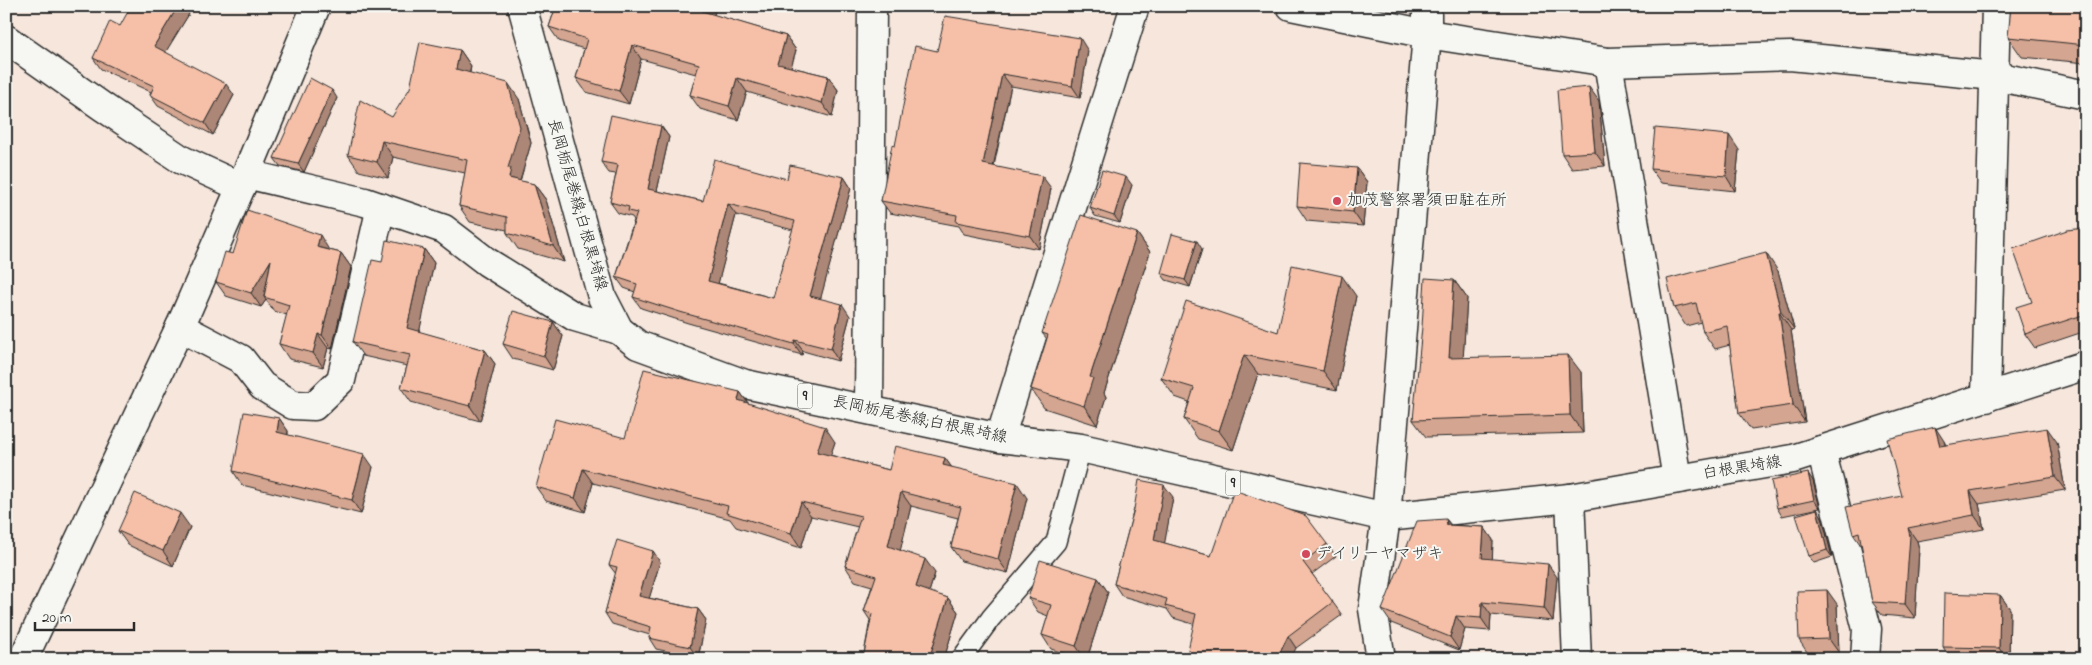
<svg xmlns="http://www.w3.org/2000/svg" width="2092" height="665" font-family="'Indie Flower','Klee One',sans-serif">
<style>
.lines{fill:none;stroke-linecap:round;stroke-linejoin:round}
.lane-casing{stroke:#2b2b2b;stroke-width:22}
.street-casing{stroke:#2b2b2b;stroke-width:31}
.secondary-casing{stroke:#2b2b2b;stroke-width:31}
.primary-casing{stroke:#2b2b2b;stroke-width:31}
.lane{stroke:#f6f6f2;stroke-width:19}
.street{stroke:#f6f6f2;stroke-width:28}
.secondary{stroke:#f6f6f2;stroke-width:28}
.primary{stroke:#f6f6f2;stroke-width:28}
.wall{fill:#d4a590;stroke:#2b2b2b;fill-rule:evenodd}
.shaded-wall{fill:#ac8676;stroke:#2b2b2b}
.building{fill:#f6c0a8;stroke:#2b2b2b;fill-rule:evenodd}
.poi-dot{fill:#d1495b;stroke:#f6f6f2;stroke-width:2}
.labels{text-anchor:middle;dominant-baseline:central;stroke-width:4;stroke-linejoin:round;paint-order:stroke}
.shield{fill:#f6f6f2;stroke:#686867;stroke-width:1}
.shield-label{font-size:15px;font-weight:bold;fill:#2b2b2b}
.poi-label{font-size:16px;fill:#2b2b2b;stroke:#f6f6f2;text-anchor:start}
.street-label{font-size:16px;fill:#2b2b2b;stroke:#f6f6f2}
</style>
<rect width="100%" height="100%" fill="#f6e6dc"/>
<filter id="ink" filterUnits="userSpaceOnUse"><feTurbulence type="fractalNoise" baseFrequency=".02" numOctaves="2"/><feDisplacementMap in="SourceGraphic" scale="10" xChannelSelector="R" yChannelSelector="G"/><feConvolveMatrix kernelMatrix="1 2 1 2 8 2 1 2 1" color-interpolation-filters="sRGB"/></filter>
<g filter="url(#ink)">
<g class="lines">
<defs>
<path id="lane" d="M 961,659 L 991,618 L 1056,542 L 1081,448"/>
<g id="street">
<path d="M 1291,6 L 1427,34 L 1608,62 L 1790,56 L 1995,76 L 2086,95"/>
<path d="M 1427,34 L 1427,6"/>
<path d="M 6,39 L 103,107 L 182,160 L 241,187"/>
<path d="M 1608,62 L 1677,479"/>
<path d="M 246,174 L 365,202 L 444,229 L 487,262 L 575,317 L 619,330"/>
<path d="M 180,327 L 241,359 L 262,386 L 293,405 L 314,406 L 341,380 L 381,207"/>
<path d="M 1986,398 L 1996,6"/>
<path d="M 869,409 L 872,6"/>
<path d="M 1000,438 L 1135,6"/>
<path d="M 1821,450 L 1867,629 L 1865,659"/>
<path d="M 1570,498 L 1577,659"/>
</g>
<g id="secondary">
<path d="M 1427,34 L 1386,517 L 1570,498 L 1793,459 L 2086,365"/>
<path d="M 23,659 L 180,327 L 241,187 L 316,6"/>
</g>
<path id="primary" d="M 522,6 L 602,297 L 619,330 L 638,345 L 745,384 L 1000,438 L 1081,448 L 1386,517 L 1373,609 L 1381,659"/>
</defs>
<use href="#lane" class="lane-casing"/>
<use href="#street" class="street-casing"/>
<use href="#secondary" class="secondary-casing"/>
<use href="#primary" class="primary-casing"/>
<use href="#lane" class="lane"/>
<use href="#street" class="street"/>
<use href="#secondary" class="secondary"/>
<use href="#primary" class="primary"/>
</g>
<g class="wall">
<path d="M 556,6 L 716,6 L 714,15 L 786,36 L 796,50 L 791,67 L 828,76 L 838,90 L 832,117 L 747,92 L 738,120 L 700,109 L 690,95 L 696,74 L 641,59 L 629,104 L 586,92 L 576,78 L 584,49 L 559,41 L 549,27 Z"/>
<path d="M 2086,6 L 2086,63 L 2022,57 L 2008,37 Z"/>
<path d="M 189,14 L 165,52 L 234,95 L 213,135 L 158,106 L 150,95 L 151,92 L 101,69 L 93,58 L 120,26 Z"/>
<path d="M 460,50 L 471,66 L 470,73 L 519,99 L 531,143 L 520,181 L 534,184 L 546,200 L 564,262 L 518,249 L 507,233 L 507,230 L 470,222 L 459,206 L 465,173 L 393,157 L 388,178 L 359,171 L 348,155 L 392,117 Z"/>
<path d="M 937,51 L 1088,51 L 1080,98 L 1011,86 L 994,166 L 1051,188 L 1039,249 L 964,234 L 959,226 L 890,213 L 881,201 L 895,146 Z"/>
<path d="M 337,98 L 304,172 L 280,166 L 274,158 Z"/>
<path d="M 1599,101 L 1605,166 L 1572,169 L 1562,154 Z"/>
<path d="M 661,126 L 669,137 L 657,191 L 703,201 L 787,179 L 844,177 L 851,188 L 820,299 L 850,316 L 838,361 L 803,351 L 802,355 L 688,323 L 641,308 L 633,297 L 635,292 L 624,288 L 616,277 L 634,220 L 632,217 L 618,213 L 610,202 L 616,174 L 609,173 L 601,162 ZM 736,215 L 793,230 L 773,298 L 718,283 Z"/>
<path d="M 1739,150 L 1735,191 L 1661,183 L 1651,169 Z"/>
<path d="M 1357,168 L 1367,182 L 1363,226 L 1307,221 L 1297,206 Z"/>
<path d="M 1132,185 L 1120,223 L 1095,216 L 1090,208 Z"/>
<path d="M 2086,228 L 2086,331 L 2035,348 L 2025,334 L 2032,302 Z"/>
<path d="M 1137,233 L 1150,252 L 1104,393 L 1106,397 L 1097,425 L 1044,408 L 1031,389 L 1047,339 L 1042,333 Z"/>
<path d="M 424,249 L 434,263 L 419,332 L 485,350 L 495,364 L 480,421 L 411,402 L 401,388 L 407,366 L 363,356 L 353,342 L 382,262 Z"/>
<path d="M 1202,249 L 1190,287 L 1166,280 L 1161,273 Z"/>
<path d="M 329,250 L 341,253 L 351,267 L 332,349 L 328,348 L 323,367 L 289,359 L 279,344 L 287,315 L 274,311 L 266,300 L 261,307 L 226,296 L 216,282 L 233,254 Z"/>
<path d="M 1778,271 L 1794,329 L 1791,330 L 1805,422 L 1751,430 L 1739,413 L 1730,345 L 1715,349 L 1703,332 L 1701,322 L 1686,326 L 1674,308 Z"/>
<path d="M 1454,280 L 1467,298 L 1463,358 L 1581,372 L 1583,433 L 1426,437 L 1413,420 Z"/>
<path d="M 1356,296 L 1337,390 L 1258,374 L 1233,450 L 1198,439 L 1184,419 L 1189,402 L 1175,397 L 1161,378 L 1278,332 Z"/>
<path d="M 553,322 L 563,336 L 553,370 L 513,359 L 503,344 Z"/>
<path d="M 740,392 L 748,403 L 835,442 L 830,455 L 889,470 L 945,458 L 952,468 L 1027,498 L 1008,573 L 961,561 L 951,547 L 958,518 L 911,506 L 900,550 L 935,573 L 929,592 L 948,598 L 958,612 L 944,659 L 863,659 L 870,620 L 864,611 L 872,586 L 855,581 L 845,566 L 858,527 L 811,516 L 801,548 L 736,527 L 730,519 L 593,483 L 585,512 L 546,501 L 536,487 L 625,438 Z"/>
<path d="M 279,418 L 288,431 L 288,435 L 373,467 L 361,514 L 242,485 L 233,471 Z"/>
<path d="M 1944,441 L 1946,445 L 2057,442 L 2065,490 L 1979,504 L 1984,529 L 1917,541 L 1919,549 L 1915,618 L 1882,615 L 1872,602 L 1862,547 L 1853,534 L 1902,496 Z"/>
<path d="M 1813,481 L 1820,508 L 1782,516 L 1777,508 Z"/>
<path d="M 1173,497 L 1164,543 L 1211,556 L 1327,544 L 1336,556 L 1312,574 L 1342,615 L 1296,648 L 1193,624 L 1173,618 L 1167,609 L 1122,596 L 1114,584 L 1134,509 Z"/>
<path d="M 1817,509 L 1822,517 L 1832,557 L 1814,563 L 1809,556 Z"/>
<path d="M 1446,519 L 1451,525 L 1484,527 L 1493,540 L 1492,559 L 1557,577 L 1553,621 L 1491,615 L 1490,631 L 1465,629 L 1459,650 L 1391,623 L 1382,610 Z"/>
<path d="M 190,527 L 173,566 L 128,545 L 118,531 Z"/>
<path d="M 653,551 L 660,562 L 649,598 L 698,609 L 706,620 L 698,658 L 656,649 L 649,638 L 650,635 L 612,624 L 605,613 L 616,574 L 609,565 Z"/>
<path d="M 1098,578 L 1108,592 L 1087,659 L 1082,659 L 1051,649 L 1042,635 L 1048,616 L 1038,612 L 1028,598 Z"/>
<path d="M 2000,595 L 2010,609 L 2009,659 L 1951,659 L 1943,647 Z"/>
<path d="M 1837,604 L 1839,653 L 1809,655 L 1799,640 Z"/>
</g>
<g class="shaded-wall">
<path d="M 178,6 L 184,6 L 189,14 L 162,58 L 154,46 Z"/>
<path d="M 703,6 L 716,6 L 712,25 L 702,11 Z"/>
<path d="M 786,36 L 796,50 L 788,78 L 778,64 Z"/>
<path d="M 1080,38 L 1088,51 L 1080,98 L 1072,86 Z"/>
<path d="M 632,45 L 641,59 L 629,104 L 619,91 Z"/>
<path d="M 460,50 L 471,66 L 467,85 L 456,69 Z"/>
<path d="M 1002,74 L 1011,86 L 991,176 L 983,164 Z"/>
<path d="M 828,76 L 838,90 L 832,117 L 822,103 Z"/>
<path d="M 737,78 L 747,92 L 738,120 L 729,106 Z"/>
<path d="M 508,83 L 519,99 L 531,143 L 520,181 L 509,178 L 508,168 Z"/>
<path d="M 226,84 L 234,95 L 213,135 L 205,123 Z"/>
<path d="M 1589,87 L 1599,101 L 1605,166 L 1595,152 Z"/>
<path d="M 332,90 L 337,98 L 304,172 L 298,164 Z"/>
<path d="M 661,126 L 669,137 L 655,200 L 648,189 Z"/>
<path d="M 1729,135 L 1739,150 L 1735,191 L 1726,176 Z"/>
<path d="M 382,141 L 393,157 L 388,178 L 377,162 Z"/>
<path d="M 1357,168 L 1367,182 L 1363,226 L 1353,212 Z"/>
<path d="M 1042,176 L 1051,188 L 1039,249 L 1030,236 Z"/>
<path d="M 844,177 L 851,188 L 818,308 L 810,296 Z"/>
<path d="M 1126,177 L 1132,185 L 1120,223 L 1114,216 Z"/>
<path d="M 534,184 L 546,200 L 564,262 L 553,246 Z"/>
<path d="M 728,204 L 736,215 L 716,292 L 708,281 Z"/>
<path d="M 1137,233 L 1150,252 L 1104,393 L 1106,397 L 1097,425 L 1084,406 L 1090,377 Z"/>
<path d="M 320,235 L 329,250 L 327,262 L 317,247 Z"/>
<path d="M 1197,241 L 1202,249 L 1190,287 L 1185,280 Z"/>
<path d="M 424,249 L 434,263 L 417,343 L 407,328 Z"/>
<path d="M 341,253 L 351,267 L 332,349 L 322,335 Z"/>
<path d="M 1766,253 L 1778,271 L 1794,329 L 1781,312 Z"/>
<path d="M 271,260 L 264,297 L 266,300 L 261,307 L 251,293 Z"/>
<path d="M 1342,276 L 1356,296 L 1337,390 L 1323,371 Z"/>
<path d="M 1454,280 L 1467,298 L 1462,376 L 1449,358 Z"/>
<path d="M 842,304 L 850,316 L 838,361 L 831,349 Z"/>
<path d="M 1779,312 L 1791,330 L 1805,422 L 1793,405 Z"/>
<path d="M 553,322 L 563,336 L 553,370 L 544,356 Z"/>
<path d="M 318,334 L 328,348 L 323,367 L 313,353 Z"/>
<path d="M 795,340 L 803,351 L 802,355 L 794,344 Z"/>
<path d="M 485,350 L 495,364 L 480,421 L 470,406 Z"/>
<path d="M 1244,355 L 1258,374 L 1233,450 L 1219,431 Z"/>
<path d="M 1568,355 L 1581,372 L 1583,433 L 1570,415 Z"/>
<path d="M 740,392 L 750,406 L 738,400 Z"/>
<path d="M 279,418 L 288,431 L 286,445 L 277,432 Z"/>
<path d="M 825,427 L 835,442 L 827,466 L 817,452 Z"/>
<path d="M 1935,427 L 1944,441 L 1949,459 L 1940,446 Z"/>
<path d="M 2047,428 L 2057,442 L 2065,490 L 2055,477 Z"/>
<path d="M 364,454 L 373,467 L 361,514 L 352,500 Z"/>
<path d="M 945,458 L 955,472 L 943,465 Z"/>
<path d="M 583,469 L 593,483 L 585,512 L 575,498 Z"/>
<path d="M 1808,473 L 1813,481 L 1820,508 L 1814,500 Z"/>
<path d="M 1017,483 L 1027,498 L 1008,573 L 998,559 Z"/>
<path d="M 1164,485 L 1173,497 L 1163,552 L 1154,540 Z"/>
<path d="M 1970,491 L 1979,504 L 1984,529 L 1974,515 Z"/>
<path d="M 901,492 L 911,506 L 898,560 L 888,546 Z"/>
<path d="M 801,502 L 811,516 L 801,548 L 791,533 Z"/>
<path d="M 1817,509 L 1822,517 L 1832,557 L 1827,550 Z"/>
<path d="M 180,513 L 190,527 L 173,566 L 163,551 Z"/>
<path d="M 1446,519 L 1455,532 L 1447,525 Z"/>
<path d="M 1484,527 L 1493,540 L 1492,571 L 1482,558 Z"/>
<path d="M 1908,528 L 1917,541 L 1919,549 L 1915,618 L 1905,604 Z"/>
<path d="M 653,551 L 660,562 L 647,606 L 639,596 Z"/>
<path d="M 925,559 L 935,573 L 926,602 L 916,587 Z"/>
<path d="M 1548,564 L 1557,577 L 1553,621 L 1544,608 Z"/>
<path d="M 1098,578 L 1108,592 L 1087,659 L 1085,659 L 1076,646 Z"/>
<path d="M 1827,590 L 1837,604 L 1839,653 L 1829,639 Z"/>
<path d="M 2000,595 L 2010,609 L 2009,659 L 2006,659 L 1999,648 Z"/>
<path d="M 948,598 L 958,612 L 944,659 L 929,659 Z"/>
<path d="M 1482,602 L 1491,615 L 1490,631 L 1481,618 Z"/>
<path d="M 698,609 L 706,620 L 698,658 L 690,647 Z"/>
<path d="M 1456,616 L 1465,629 L 1459,650 L 1450,637 Z"/>
<path d="M 1288,636 L 1296,648 L 1291,659 L 1277,659 Z"/>
</g>
<g class="building">
<path d="M 131,6 L 178,6 L 154,46 L 226,84 L 205,123 L 150,95 L 154,86 L 93,58 L 110,21 L 120,26 Z"/>
<path d="M 556,6 L 703,6 L 702,11 L 786,36 L 778,64 L 828,76 L 822,103 L 737,78 L 729,106 L 690,95 L 699,64 L 632,45 L 619,91 L 576,78 L 587,39 L 549,27 Z"/>
<path d="M 2011,6 L 2086,6 L 2086,45 L 2008,37 Z"/>
<path d="M 945,16 L 1080,38 L 1072,86 L 1002,74 L 983,164 L 1042,176 L 1030,236 L 956,222 L 957,215 L 881,201 L 892,145 L 895,146 L 915,46 L 937,51 Z"/>
<path d="M 420,42 L 460,50 L 456,69 L 508,83 L 520,127 L 508,168 L 511,168 L 509,178 L 534,184 L 553,246 L 507,233 L 507,217 L 459,206 L 467,160 L 382,141 L 377,162 L 348,155 L 360,100 L 392,117 L 410,88 Z"/>
<path d="M 310,78 L 332,90 L 298,164 L 274,158 Z"/>
<path d="M 1589,87 L 1595,152 L 1562,154 L 1557,90 Z"/>
<path d="M 611,115 L 661,126 L 648,189 L 703,201 L 714,159 L 787,179 L 790,165 L 844,177 L 810,296 L 842,304 L 831,349 L 795,340 L 794,344 L 680,312 L 633,297 L 637,284 L 616,277 L 637,213 L 628,211 L 629,207 L 610,202 L 618,165 L 601,162 ZM 728,204 L 795,221 L 773,298 L 708,281 Z"/>
<path d="M 1655,128 L 1729,135 L 1726,176 L 1651,169 Z"/>
<path d="M 1300,163 L 1357,168 L 1353,212 L 1297,206 Z"/>
<path d="M 1102,170 L 1126,177 L 1114,216 L 1090,208 Z"/>
<path d="M 247,210 L 320,235 L 317,247 L 341,253 L 322,335 L 318,334 L 313,353 L 279,344 L 289,305 L 264,297 L 271,260 L 251,293 L 216,282 L 225,252 L 233,254 Z"/>
<path d="M 1081,215 L 1137,233 L 1090,377 L 1093,378 L 1084,406 L 1031,389 L 1048,335 L 1042,333 Z"/>
<path d="M 2086,228 L 2086,314 L 2025,334 L 2016,307 L 2032,302 L 2013,249 L 2067,230 Z"/>
<path d="M 1172,234 L 1197,241 L 1185,280 L 1161,273 Z"/>
<path d="M 386,240 L 424,249 L 407,328 L 485,350 L 470,406 L 401,388 L 410,355 L 353,342 L 372,260 L 382,262 Z"/>
<path d="M 1766,253 L 1781,312 L 1779,312 L 1793,405 L 1739,413 L 1727,326 L 1703,332 L 1696,303 L 1674,308 L 1667,279 Z"/>
<path d="M 1292,265 L 1342,276 L 1323,371 L 1244,355 L 1219,431 L 1184,419 L 1194,388 L 1161,378 L 1186,301 L 1278,332 Z"/>
<path d="M 1425,278 L 1454,280 L 1449,358 L 1568,355 L 1570,415 L 1413,420 L 1422,327 Z"/>
<path d="M 513,311 L 553,322 L 544,356 L 503,344 Z"/>
<path d="M 644,369 L 740,392 L 738,400 L 825,427 L 817,452 L 889,470 L 895,446 L 945,458 L 943,465 L 1017,483 L 998,559 L 951,547 L 961,507 L 901,492 L 888,546 L 925,559 L 916,587 L 948,598 L 929,659 L 863,659 L 872,614 L 864,611 L 876,576 L 845,566 L 861,516 L 801,502 L 791,533 L 726,513 L 728,506 L 583,469 L 575,498 L 536,487 L 555,419 L 625,438 Z"/>
<path d="M 244,412 L 279,418 L 277,432 L 364,454 L 352,500 L 233,471 Z"/>
<path d="M 1935,427 L 1940,446 L 2047,428 L 2055,477 L 1970,491 L 1974,515 L 1908,528 L 1910,536 L 1905,604 L 1872,602 L 1859,532 L 1853,534 L 1846,507 L 1902,496 L 1887,439 Z"/>
<path d="M 1808,473 L 1814,500 L 1777,508 L 1771,481 Z"/>
<path d="M 1139,480 L 1164,485 L 1154,540 L 1211,556 L 1234,490 L 1306,516 L 1327,544 L 1303,562 L 1333,602 L 1288,636 L 1277,659 L 1186,659 L 1196,614 L 1165,606 L 1167,599 L 1114,584 L 1134,509 Z"/>
<path d="M 135,493 L 180,513 L 163,551 L 118,531 Z"/>
<path d="M 1817,509 L 1827,550 L 1809,556 L 1796,515 Z"/>
<path d="M 1446,519 L 1447,525 L 1484,527 L 1482,558 L 1548,564 L 1544,608 L 1482,602 L 1481,618 L 1456,616 L 1450,637 L 1382,610 L 1417,521 Z"/>
<path d="M 617,540 L 653,551 L 639,596 L 698,609 L 690,647 L 649,638 L 651,627 L 605,613 L 617,567 L 609,565 Z"/>
<path d="M 1040,560 L 1098,578 L 1076,646 L 1042,635 L 1051,605 L 1028,598 Z"/>
<path d="M 1827,590 L 1829,639 L 1799,640 L 1797,591 Z"/>
<path d="M 1944,593 L 2000,595 L 1999,648 L 1943,647 Z"/>
</g>
</g>
<g class="poi-dot">
<circle cx="1337" cy="201" r="5"/>
<circle cx="1306" cy="554" r="5"/>
</g>
<g class="labels">
<g class="shield">
<rect x="797.5" y="383.5" width="15" height="25" rx="4"/>
<rect x="1225.5" y="470.5" width="15" height="25" rx="4"/>
</g>
<g class="shield-label">
<text x="805" y="396">9</text>
<text x="1233" y="483">9</text>
</g>
<g class="poi-label">
<text x="1347" y="201">加茂警察署須田駐在所</text>
<text x="1316" y="554">デイリーヤマザキ</text>
</g>
<g class="street-label">
<text transform="translate(577 205) rotate(74)">長岡栃尾巻線;白根黒埼線</text>
<text transform="translate(920 420) rotate(12)">長岡栃尾巻線;白根黒埼線</text>
<text transform="translate(1742 468) rotate(-9)">白根黒埼線</text>
</g>
</g>
<rect width="2092" height="665" fill="none" stroke="#f6f6f2" stroke-width="25"/>
<rect x="12" y="12" width="2067" height="640" fill="none" stroke="#2b2b2b" stroke-width="2" filter="url(#ink)"/>
<path d="M35 622v8h99v-8" fill="none" stroke="#2b2b2b" stroke-width="2.5"/>
<text x="42" y="622" font-size="15" fill="#2b2b2b" stroke="#f6f6f2" stroke-width="4" paint-order="stroke">20 m</text>
</svg>
